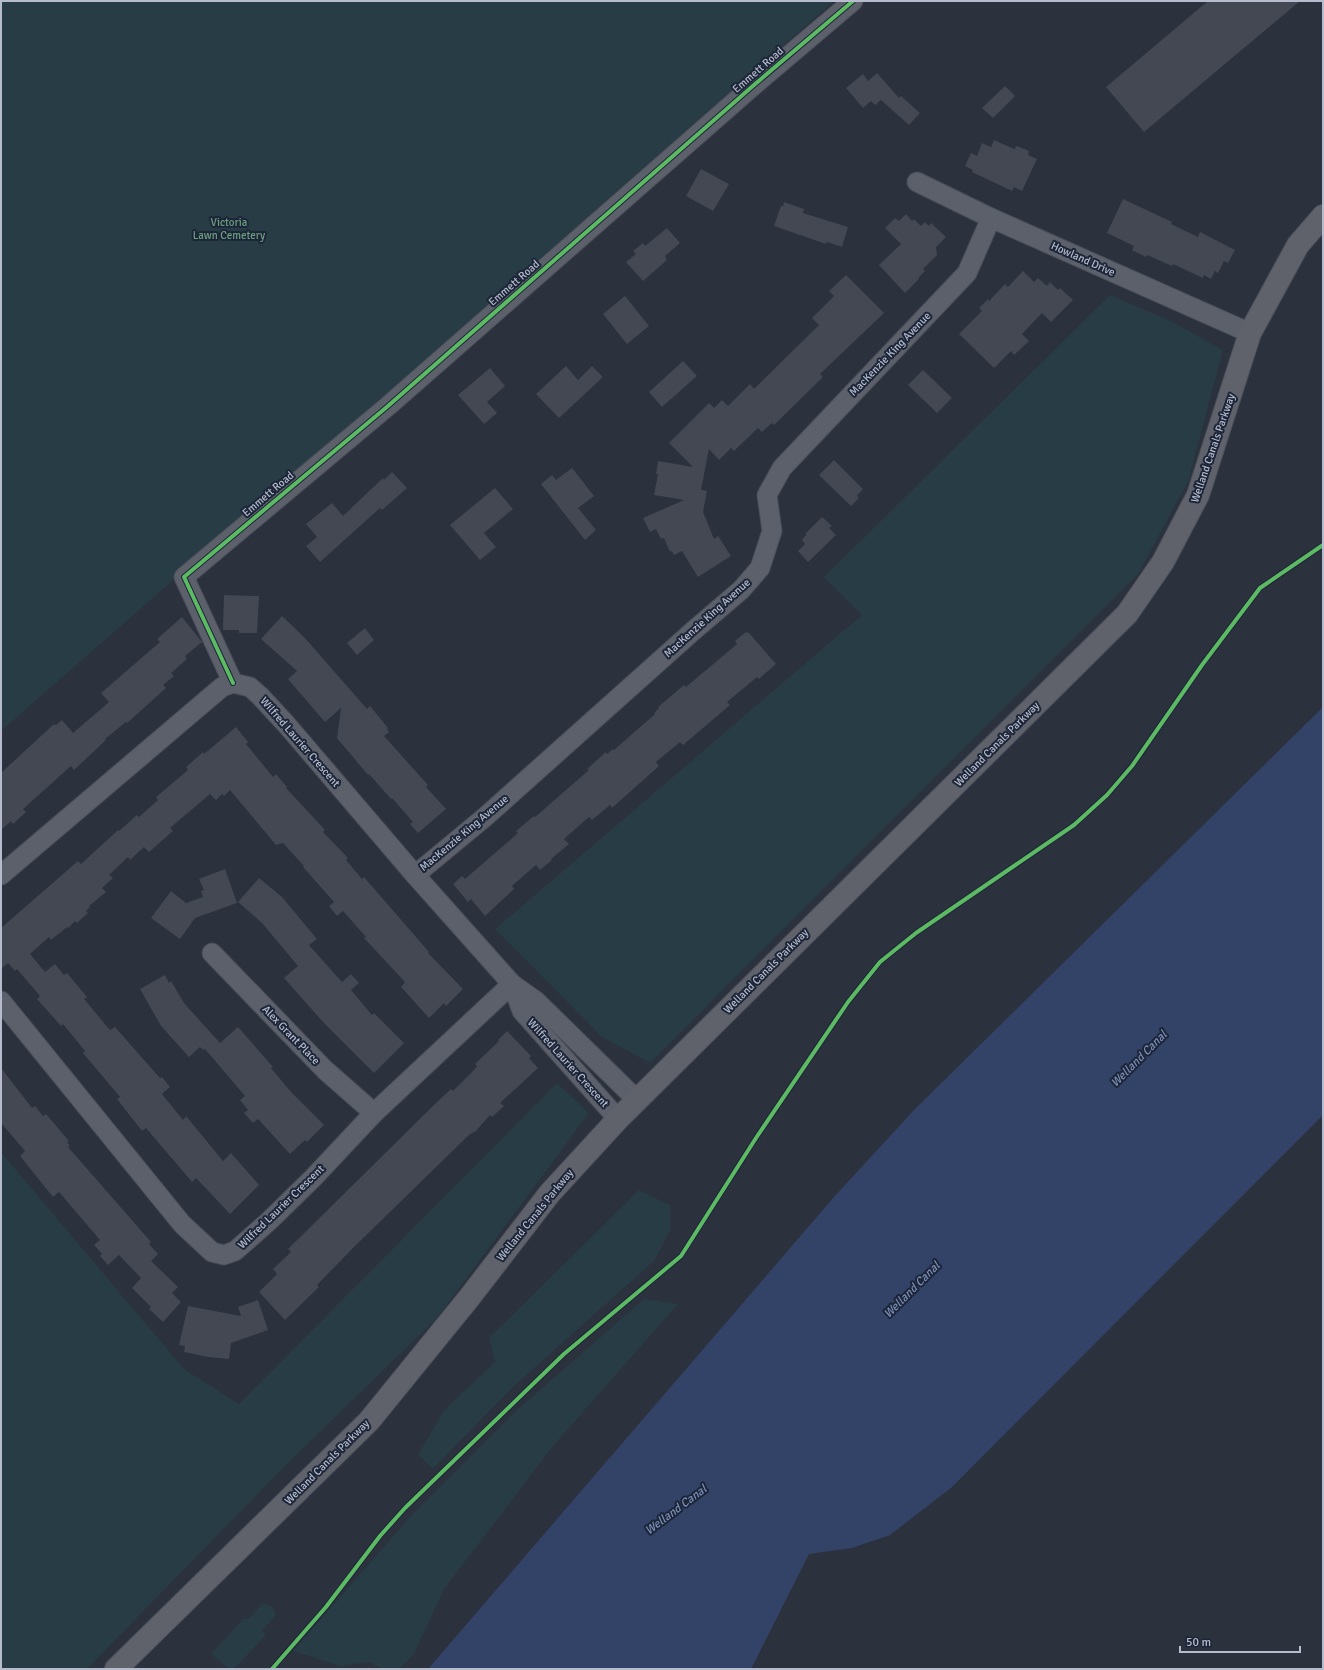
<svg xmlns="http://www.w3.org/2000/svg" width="1324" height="1670" font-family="Signika,sans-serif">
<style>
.green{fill:#273c44}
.water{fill:#334367}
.building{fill:#434852}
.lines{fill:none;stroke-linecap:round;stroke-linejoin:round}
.minor-casing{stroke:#484c56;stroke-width:21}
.major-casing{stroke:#494e59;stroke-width:24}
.minor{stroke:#5c606a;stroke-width:19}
.major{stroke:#5f626b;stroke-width:22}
.cycleway-casing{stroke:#1d2639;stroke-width:6}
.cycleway{stroke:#5cba63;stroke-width:4}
.labels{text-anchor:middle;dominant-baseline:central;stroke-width:4;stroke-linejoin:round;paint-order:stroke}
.street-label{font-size:11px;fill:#b6bccd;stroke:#1d2639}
.park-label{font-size:11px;fill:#6ba07d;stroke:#1d2639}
.water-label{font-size:12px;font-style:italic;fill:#7b8eb7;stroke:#1d2639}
</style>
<rect width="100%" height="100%" fill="#2b313d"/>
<g class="green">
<path d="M 1,1 L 834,1 L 1,731 Z"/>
<path d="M 1110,295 L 1171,321 L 1223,350 L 1188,482 L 1138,574 L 650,1063 L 602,1037 L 495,929 L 862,615 L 824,577 Z"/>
<path d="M 557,1083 L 589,1113 L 437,1318 L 286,1465 L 87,1669 L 1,1669 L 1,1152 L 184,1369 L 239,1404 Z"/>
<path d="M 639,1190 L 670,1205 L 670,1231 L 654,1261 L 513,1387 L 433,1469 L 418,1455 L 444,1410 L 495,1362 L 489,1338 Z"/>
<path d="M 644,1299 L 678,1304 L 554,1445 L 444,1589 L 414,1654 L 399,1669 L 381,1669 L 369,1662 L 340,1666 L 293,1651 L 408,1519 L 517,1410 Z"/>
<path d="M 263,1603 L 273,1607 L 276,1615 L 262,1631 L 266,1635 L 234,1669 L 229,1669 L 211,1654 L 243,1619 L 248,1619 Z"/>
</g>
<path class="water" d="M 1323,707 L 1323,1115 L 952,1487 L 890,1535 L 852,1548 L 809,1554 L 751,1669 L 428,1669 L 834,1197 L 914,1110 Z"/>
<g class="building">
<path d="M 1208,1 L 1300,1 L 1144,132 L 1106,87 Z"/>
<path d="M 877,73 L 899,98 L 901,96 L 920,113 L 909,125 L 881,100 L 875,105 L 871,101 L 863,108 L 846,88 L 863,74 L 868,81 Z"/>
<path d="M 1005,86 L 1015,96 L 993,118 L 982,108 Z"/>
<path d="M 994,140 L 1014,149 L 1017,146 L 1029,151 L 1028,155 L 1037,159 L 1022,191 L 1014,187 L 1012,191 L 972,172 L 973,170 L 965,166 L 971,153 L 977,156 L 982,143 L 991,147 Z"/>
<path d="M 701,169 L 729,184 L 713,211 L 686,196 Z"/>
<path d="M 1123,199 L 1172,222 L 1171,224 L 1198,237 L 1200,232 L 1235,250 L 1228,263 L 1224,261 L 1218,273 L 1215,271 L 1211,279 L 1204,275 L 1203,278 L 1173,264 L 1172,266 L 1147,255 L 1146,257 L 1132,250 L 1134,246 L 1107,233 Z"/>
<path d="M 784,202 L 804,209 L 803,213 L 848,227 L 842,247 L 827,242 L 826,244 L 774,226 L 781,206 L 783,206 Z"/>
<path d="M 906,214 L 912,221 L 914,219 L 921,226 L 925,222 L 929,226 L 931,223 L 946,237 L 936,247 L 937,255 L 923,269 L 925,271 L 918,278 L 919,279 L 905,293 L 879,265 L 901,244 L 885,228 L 895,218 L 899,221 Z"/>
<path d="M 667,228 L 680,243 L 665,256 L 667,260 L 643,281 L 626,262 L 636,254 L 633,251 L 643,243 L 645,246 Z"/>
<path d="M 1023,271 L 1034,282 L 1038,278 L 1047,286 L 1050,282 L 1058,290 L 1060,288 L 1073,300 L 1051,322 L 1042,313 L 1022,334 L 1029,341 L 1014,355 L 1011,351 L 994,368 L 959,334 L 982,311 L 979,308 L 988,299 L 989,301 L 1005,284 L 1008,287 Z"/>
<path d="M 846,275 L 884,313 L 820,374 L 823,377 L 774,425 L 772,423 L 762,432 L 758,428 L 734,451 L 731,448 L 719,460 L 709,449 L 701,490 L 707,491 L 703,512 L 714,539 L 718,536 L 731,556 L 698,577 L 682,551 L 674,555 L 672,551 L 670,552 L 664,538 L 661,539 L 656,529 L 650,532 L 643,518 L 684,500 L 654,495 L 658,474 L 656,474 L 658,461 L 693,467 L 669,443 L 709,403 L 714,408 L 722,400 L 728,406 L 750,384 L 754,389 L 819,325 L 812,318 L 834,296 L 829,291 Z"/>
<path d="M 625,296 L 649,326 L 627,344 L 603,314 Z"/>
<path d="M 683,361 L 697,376 L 662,407 L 649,392 Z"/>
<path d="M 566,366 L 578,380 L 592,366 L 603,377 L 559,418 L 536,394 Z"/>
<path d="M 490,368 L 505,386 L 487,402 L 497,413 L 484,424 L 458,395 Z"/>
<path d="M 923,370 L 952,398 L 937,413 L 908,385 Z"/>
<path d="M 834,460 L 863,489 L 857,496 L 859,498 L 851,506 L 819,475 Z"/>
<path d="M 572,468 L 594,496 L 578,508 L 596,530 L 585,540 L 541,484 L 552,475 L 556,480 Z"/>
<path d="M 392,472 L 407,488 L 382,510 L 380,508 L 320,562 L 306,546 L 317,537 L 306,524 L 332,503 L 343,516 L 383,478 L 384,480 Z"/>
<path d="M 495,488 L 513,509 L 484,533 L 496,547 L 480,560 L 450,525 Z"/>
<path d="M 822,517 L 832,526 L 829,528 L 836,535 L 808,562 L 798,551 L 805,544 L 802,540 L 806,535 L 806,533 Z"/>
<path d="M 224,595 L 259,596 L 257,633 L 239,633 L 239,630 L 223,630 Z"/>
<path d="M 282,616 L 305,638 L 367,709 L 370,706 L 388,728 L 387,729 L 389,732 L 384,736 L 428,785 L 426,787 L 446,809 L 418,833 L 410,824 L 413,822 L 392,798 L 391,799 L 369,774 L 368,775 L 337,738 L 341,708 L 325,722 L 288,679 L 297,671 L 261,639 Z"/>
<path d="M 182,617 L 202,642 L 185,656 L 187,659 L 171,673 L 174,676 L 163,685 L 166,688 L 127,723 L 126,722 L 105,739 L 106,740 L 74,770 L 71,766 L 23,809 L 26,812 L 13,824 L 11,821 L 1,830 L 1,773 L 54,724 L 56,725 L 62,720 L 73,733 L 109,702 L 101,693 L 160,642 L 157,639 Z"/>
<path d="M 365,628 L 374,640 L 357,655 L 347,643 Z"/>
<path d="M 746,632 L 749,633 L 776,664 L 759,679 L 757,677 L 727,702 L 730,705 L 683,745 L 680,742 L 656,762 L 659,766 L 612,808 L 610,805 L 592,820 L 589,817 L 564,839 L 569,844 L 551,859 L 552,860 L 540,870 L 536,865 L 512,886 L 514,889 L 485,916 L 471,899 L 468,902 L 453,884 L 462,876 L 465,879 L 518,833 L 516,831 L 534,816 L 535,817 L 589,770 L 587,769 L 606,752 L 607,754 L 613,749 L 614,750 L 655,714 L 654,713 L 659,708 L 658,707 L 684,685 L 686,687 L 737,644 L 735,641 Z"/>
<path d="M 236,727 L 248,742 L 246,744 L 273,777 L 276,774 L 287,787 L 286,788 L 325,830 L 323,832 L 348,858 L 346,860 L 362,879 L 364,877 L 429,952 L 428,953 L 463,989 L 446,1006 L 444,1003 L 429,1018 L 401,987 L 405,982 L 364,938 L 366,937 L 343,911 L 337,916 L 329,906 L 334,902 L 303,867 L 304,866 L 283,843 L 276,845 L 230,790 L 224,796 L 222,794 L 216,800 L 210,794 L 170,828 L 173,831 L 149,852 L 144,847 L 130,860 L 128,857 L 109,875 L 113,878 L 102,888 L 106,892 L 89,906 L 90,907 L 86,911 L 88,913 L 77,923 L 75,921 L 68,928 L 67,927 L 51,940 L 49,937 L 30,954 L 45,972 L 55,964 L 64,975 L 67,973 L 87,997 L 84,999 L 110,1030 L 115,1027 L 160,1078 L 162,1077 L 170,1087 L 162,1094 L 183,1120 L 186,1116 L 223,1161 L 231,1153 L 259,1185 L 230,1214 L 196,1178 L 192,1182 L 146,1128 L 142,1131 L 117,1099 L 120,1097 L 83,1053 L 85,1051 L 63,1024 L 61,1026 L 37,999 L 40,996 L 17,969 L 15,971 L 8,963 L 1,969 L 1,928 L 78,861 L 81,864 L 118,830 L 119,831 L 137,815 L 139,817 L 158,800 L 156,797 L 188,770 L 186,767 L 203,752 L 204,754 Z"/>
<path d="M 225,869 L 237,903 L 195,918 L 180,939 L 151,918 L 171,891 L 186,903 L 203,897 L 201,891 L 204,890 L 199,879 Z"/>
<path d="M 259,878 L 282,897 L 317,939 L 309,945 L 342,982 L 351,974 L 359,983 L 351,990 L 372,1015 L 374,1013 L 404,1043 L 374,1073 L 323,1022 L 284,978 L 298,966 L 262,923 L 238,902 Z"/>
<path d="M 165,975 L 169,983 L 171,981 L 184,1003 L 220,1043 L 238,1027 L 273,1067 L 271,1068 L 291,1092 L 324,1125 L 307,1142 L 305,1140 L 290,1154 L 258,1119 L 253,1123 L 244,1113 L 248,1110 L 240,1100 L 245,1096 L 205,1049 L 203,1050 L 200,1047 L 189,1057 L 161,1026 L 140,989 Z"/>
<path d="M 507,1031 L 531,1056 L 529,1058 L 538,1068 L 500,1103 L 504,1106 L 492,1117 L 490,1115 L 476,1131 L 470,1134 L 353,1248 L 317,1285 L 319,1287 L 285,1320 L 259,1292 L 277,1274 L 273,1269 L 291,1252 L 288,1249 L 435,1104 L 451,1089 L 453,1091 L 474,1070 L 477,1066 L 475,1064 L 499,1041 L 498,1040 Z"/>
<path d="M 1,1068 L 32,1108 L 35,1106 L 43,1116 L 46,1114 L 63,1134 L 69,1141 L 67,1142 L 70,1146 L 68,1147 L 151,1242 L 149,1244 L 158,1254 L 151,1261 L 178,1287 L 172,1293 L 181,1302 L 163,1322 L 149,1309 L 151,1307 L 132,1288 L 141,1278 L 119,1255 L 108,1265 L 100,1256 L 102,1254 L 94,1245 L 100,1240 L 59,1192 L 53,1197 L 20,1156 L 25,1151 L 1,1123 Z"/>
<path d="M 258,1300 L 268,1330 L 231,1343 L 229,1359 L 208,1357 L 184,1352 L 185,1346 L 179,1345 L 188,1306 L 241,1316 L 238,1307 Z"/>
</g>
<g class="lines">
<defs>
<g id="minor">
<path d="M 917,182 L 991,218 L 1250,333"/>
<path d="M 233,683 L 184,577 L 388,406 L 754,85 L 853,1"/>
<path d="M 1,875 L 222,687 L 233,683 L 250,687 L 260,696 L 286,724 L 415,875 L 512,984 L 536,1001 L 637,1100"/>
<path d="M 415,875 L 485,817 L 693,631 L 741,590 L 760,568 L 772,531 L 767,495 L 782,468 L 967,273 L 991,218"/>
<path d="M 212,953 L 325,1070 L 374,1113"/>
<path d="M 512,984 L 522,1011 L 618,1119"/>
<path d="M 1,1001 L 182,1224 L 212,1252 L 224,1255 L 235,1251 L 269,1221 L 313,1178 L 374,1113 L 512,984"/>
</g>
<path id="major" d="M 116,1669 L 369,1421 L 469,1298 L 550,1193 L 618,1119 L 1127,614 L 1163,562 L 1198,495 L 1250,333 L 1298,245 L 1323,216"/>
</defs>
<use href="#minor" class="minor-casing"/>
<use href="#major" class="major-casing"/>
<use href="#minor" class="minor"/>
<use href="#major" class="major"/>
<defs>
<g id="cycleway">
<path d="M 233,683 L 184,577 L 388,406 L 754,85 L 853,1"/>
<path d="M 272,1669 L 326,1607 L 380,1536 L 405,1508 L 564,1354 L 681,1256 L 756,1138 L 848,1002 L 880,962 L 916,933 L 1074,825 L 1107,795 L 1132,766 L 1202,665 L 1260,588 L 1323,545"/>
</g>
</defs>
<use href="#cycleway" class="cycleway-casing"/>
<use href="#cycleway" class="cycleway"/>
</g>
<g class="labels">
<g class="street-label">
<text transform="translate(758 70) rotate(-41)">Emmett Road</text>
<text transform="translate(1083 259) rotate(24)">Howland Drive</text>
<text transform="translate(514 283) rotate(-41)">Emmett Road</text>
<text transform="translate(890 354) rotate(-46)">MacKenzie King Avenue</text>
<text transform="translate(1213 448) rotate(-71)">Welland Canals Parkway</text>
<text transform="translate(268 494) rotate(-40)">Emmett Road</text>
<text transform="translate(707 618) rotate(-42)">MacKenzie King Avenue</text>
<text transform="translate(300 742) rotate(49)">Wilfred Laurier Crescent</text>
<text transform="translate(997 744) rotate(-45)">Welland Canals Parkway</text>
<text transform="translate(464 833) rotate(-40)">MacKenzie King Avenue</text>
<text transform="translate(766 971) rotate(-45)">Welland Canals Parkway</text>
<text transform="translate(291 1035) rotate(46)">Alex Grant Place</text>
<text transform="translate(568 1063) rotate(48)">Wilfred Laurier Crescent</text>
<text transform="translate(281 1207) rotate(-44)">Wilfred Laurier Crescent</text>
<text transform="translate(535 1215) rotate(-51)">Welland Canals Parkway</text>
<text transform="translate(327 1462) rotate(-45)">Welland Canals Parkway</text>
</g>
<g class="park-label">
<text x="229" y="222">Victoria<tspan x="229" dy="13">Lawn Cemetery</tspan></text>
</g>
<g class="water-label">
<text transform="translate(1139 1059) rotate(-45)">Welland Canal</text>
<text transform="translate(912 1290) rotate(-45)">Welland Canal</text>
<text transform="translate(676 1510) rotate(-37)">Welland Canal</text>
</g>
</g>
<rect width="1324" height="1670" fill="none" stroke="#b6bccd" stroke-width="4"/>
<path d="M1180 1646v6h120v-6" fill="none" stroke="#b6bccd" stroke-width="2"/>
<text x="1186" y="1646" font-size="12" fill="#b6bccd" stroke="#1d2639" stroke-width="3" paint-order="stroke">50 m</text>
</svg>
